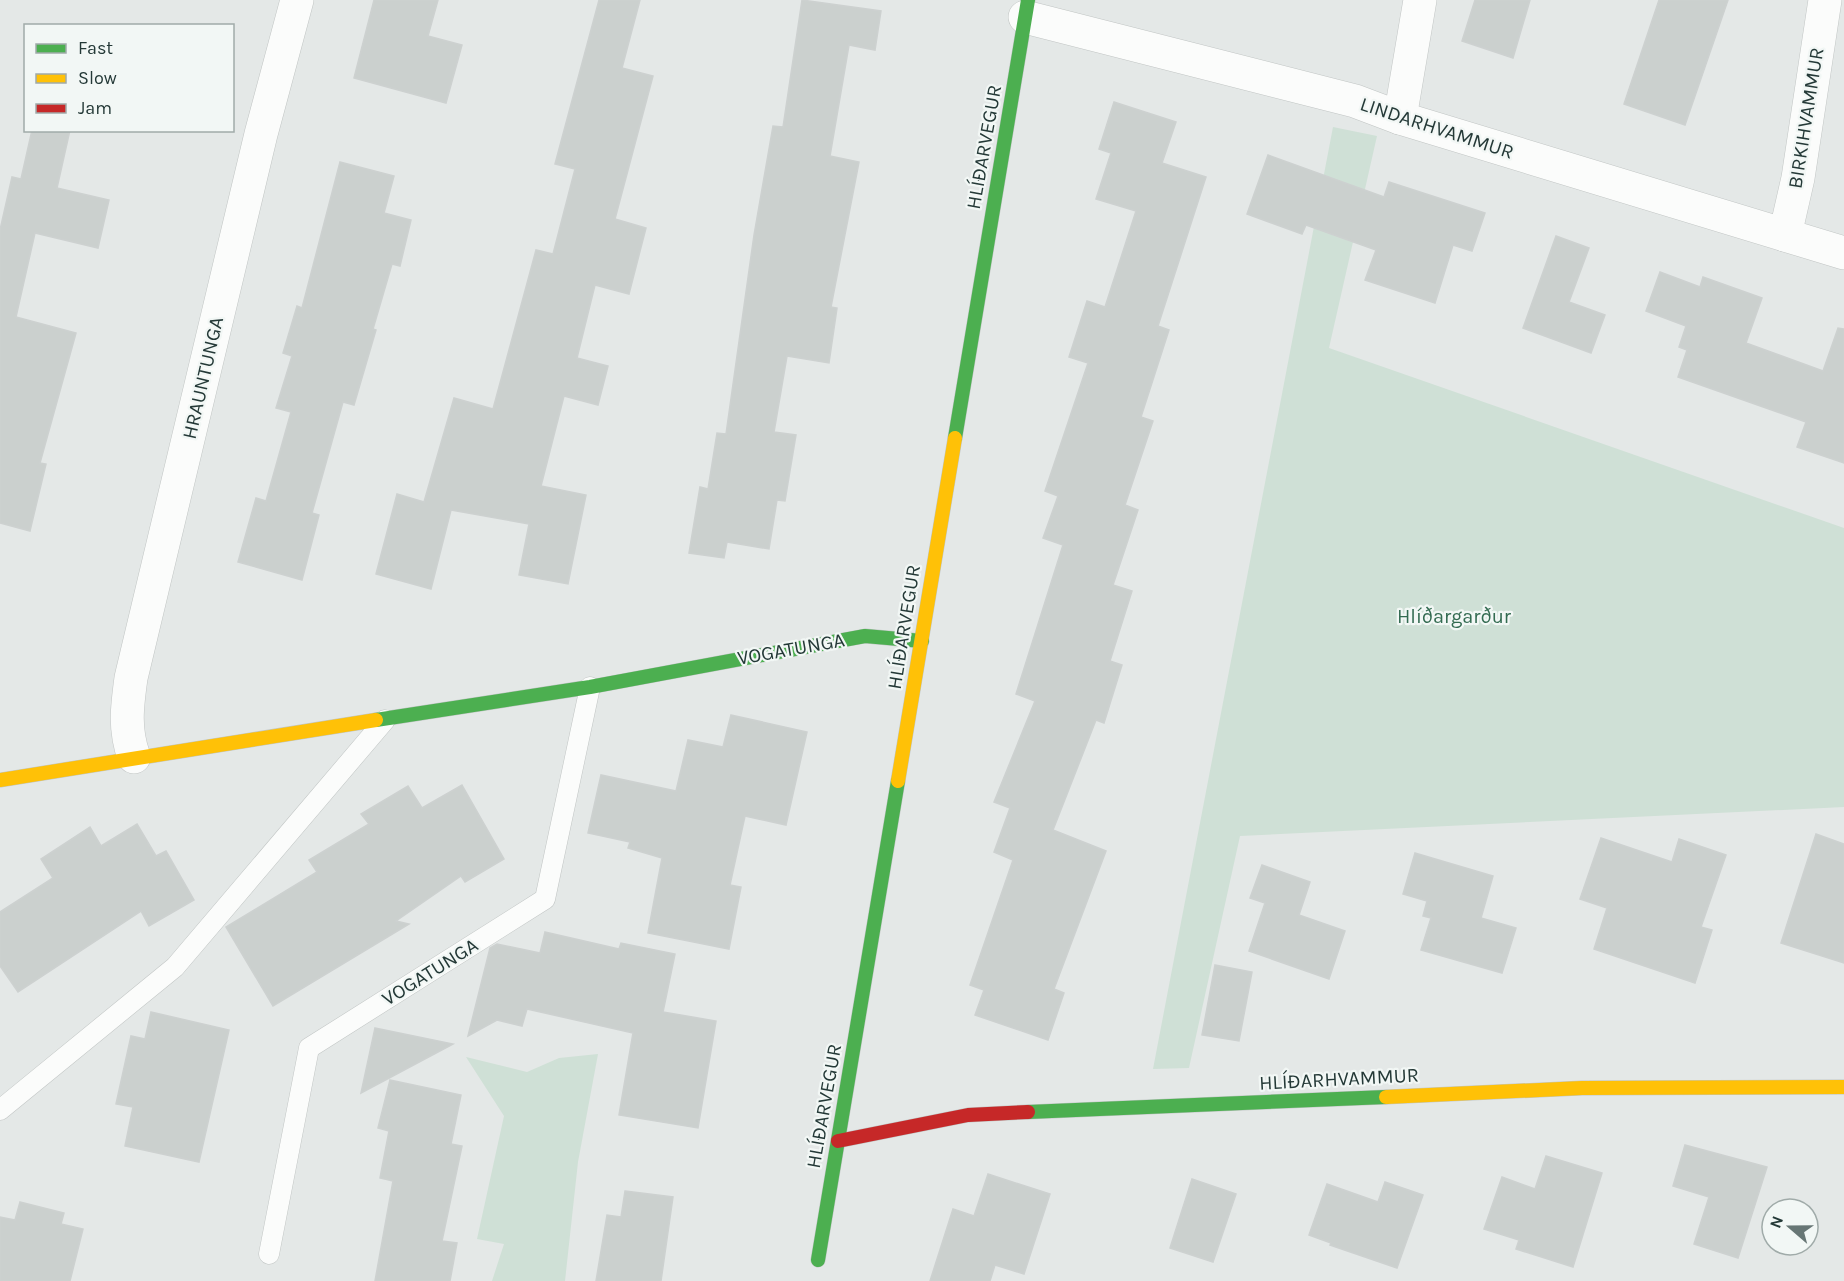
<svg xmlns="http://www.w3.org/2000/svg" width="1844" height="1281" font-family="Karla,sans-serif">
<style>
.green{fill:#cfe0d6}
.building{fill:#cbd0ce;stroke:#cdd1d0;stroke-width:1.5}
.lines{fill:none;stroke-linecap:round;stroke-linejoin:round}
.lane-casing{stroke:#c1c5c4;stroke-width:21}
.street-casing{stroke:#c1c5c4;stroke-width:34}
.fast-casing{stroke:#c0c6c4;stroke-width:15}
.slow-casing{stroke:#c0c6c4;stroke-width:15}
.jam-casing{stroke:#c0c6c4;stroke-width:15}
.lane{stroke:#fbfcfb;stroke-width:20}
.street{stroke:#fbfcfb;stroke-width:33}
.fast{stroke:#4caf50;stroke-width:14}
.slow{stroke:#ffc107;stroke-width:14}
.jam{stroke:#c62828;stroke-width:14}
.labels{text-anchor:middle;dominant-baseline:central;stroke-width:4.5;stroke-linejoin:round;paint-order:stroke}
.street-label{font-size:20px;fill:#243937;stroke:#f2f7f5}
.park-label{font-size:20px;fill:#336b51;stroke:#f2f7f5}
</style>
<rect width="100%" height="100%" fill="#e4e8e7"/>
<g class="green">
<path d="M 1333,127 L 1377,136 L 1329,348 L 1844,528 L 1844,807 L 1240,836 L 1189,1068 L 1153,1069 Z"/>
<path d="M 598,1054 L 578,1162 L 565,1281 L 492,1281 L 504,1244 L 477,1239 L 504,1116 L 466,1057 L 527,1072 L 559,1058 Z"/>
</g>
<g class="building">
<path d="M 374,0 L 438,0 L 428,36 L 462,45 L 446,103 L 354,78 Z"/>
<path d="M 599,0 L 640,0 L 622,68 L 653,76 L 615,219 L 646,228 L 629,294 L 595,285 L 577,358 L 608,366 L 598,405 L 564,396 L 541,486 L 586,495 L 568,584 L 519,575 L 529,524 L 451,510 L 431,589 L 376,574 L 397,494 L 424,502 L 454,398 L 493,409 L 536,250 L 553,254 L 575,169 L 555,164 Z"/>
<path d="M 802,0 L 881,11 L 875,50 L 849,45 L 830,156 L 859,162 L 831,307 L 837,308 L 829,363 L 787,356 L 774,432 L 796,435 L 785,501 L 777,500 L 769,549 L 727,542 L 724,558 L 689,553 L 700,487 L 708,489 L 717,433 L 726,434 L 754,235 L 773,126 L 783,127 Z"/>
<path d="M 1475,0 L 1530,0 L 1513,58 L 1462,41 Z"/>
<path d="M 1659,0 L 1728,0 L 1685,125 L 1624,104 Z"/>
<path d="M 1114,102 L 1176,122 L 1162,163 L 1206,177 L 1158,326 L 1169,330 L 1141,417 L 1153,421 L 1125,505 L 1138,510 L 1113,585 L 1132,591 L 1110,661 L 1122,665 L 1104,723 L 1096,720 L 1053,830 L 1106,851 L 1054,989 L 1064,993 L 1048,1040 L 975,1015 L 984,990 L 970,985 L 1013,860 L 994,852 L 1010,808 L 994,802 L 1035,701 L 1016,694 L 1063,545 L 1043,538 L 1058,496 L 1045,491 L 1088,363 L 1069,357 L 1087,301 L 1105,307 L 1136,211 L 1096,199 L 1111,153 L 1099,149 Z"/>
<path d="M 32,130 L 70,130 L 57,188 L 109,200 L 98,248 L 35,233 L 16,317 L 76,333 L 40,463 L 46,464 L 30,531 L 0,523 L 0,230 L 12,177 L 21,179 Z"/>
<path d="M 1268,155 L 1384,197 L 1389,182 L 1485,213 L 1472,251 L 1453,245 L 1435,303 L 1365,280 L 1376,250 L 1306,225 L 1302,234 L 1247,214 Z"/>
<path d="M 340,162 L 394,176 L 384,213 L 411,220 L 400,266 L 392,264 L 373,329 L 376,330 L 354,405 L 343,402 L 312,513 L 319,515 L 302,580 L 238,562 L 256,498 L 266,501 L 291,412 L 276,408 L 292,356 L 283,353 L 297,306 L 302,308 Z"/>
<path d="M 1556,236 L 1589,248 L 1569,302 L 1605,315 L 1591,353 L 1523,328 Z"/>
<path d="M 1660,272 L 1700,287 L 1703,277 L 1762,298 L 1746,343 L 1823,371 L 1838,328 L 1844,329 L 1844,463 L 1797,447 L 1806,422 L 1678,377 L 1687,350 L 1679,347 L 1686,326 L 1646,311 Z"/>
<path d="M 731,715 L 807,732 L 786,825 L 745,816 L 730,885 L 741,887 L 729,949 L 648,933 L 662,858 L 628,848 L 630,842 L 588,833 L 601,775 L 676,791 L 688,740 L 723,747 Z"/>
<path d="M 462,785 L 504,859 L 465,882 L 461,876 L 396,921 L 409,924 L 273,1006 L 226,927 L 317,872 L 309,860 L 369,824 L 361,814 L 408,786 L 422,808 Z"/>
<path d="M 137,824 L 156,856 L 166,851 L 194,900 L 149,926 L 141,911 L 18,992 L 0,966 L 0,912 L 53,878 L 41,859 L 90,827 L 101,846 Z"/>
<path d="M 1816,834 L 1844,844 L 1844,963 L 1781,943 Z"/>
<path d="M 1601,838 L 1672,862 L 1679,839 L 1726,855 L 1701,927 L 1712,930 L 1695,983 L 1594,949 L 1607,908 L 1580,899 Z"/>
<path d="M 1415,853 L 1493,876 L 1481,918 L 1516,928 L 1502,973 L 1421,950 L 1431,918 L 1423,916 L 1427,901 L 1403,894 Z"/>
<path d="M 1262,865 L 1310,882 L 1299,915 L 1345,931 L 1329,979 L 1249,951 L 1265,903 L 1250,898 Z"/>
<path d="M 545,932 L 619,949 L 621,943 L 675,954 L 663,1012 L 716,1021 L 698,1128 L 619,1115 L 633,1033 L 527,1009 L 522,1026 L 497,1020 L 468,1036 L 490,948 L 497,944 L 540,953 Z"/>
<path d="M 1215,965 L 1252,972 L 1239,1041 L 1202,1035 Z"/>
<path d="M 151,1012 L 229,1030 L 199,1162 L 125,1146 L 133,1107 L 116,1104 L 131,1036 L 145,1039 Z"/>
<path d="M 375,1028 L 453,1044 L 361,1093 Z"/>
<path d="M 390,1080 L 461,1095 L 451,1144 L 462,1146 L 442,1241 L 457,1243 L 450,1281 L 375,1281 L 393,1181 L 380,1178 L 389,1131 L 378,1128 Z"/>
<path d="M 1685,1145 L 1767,1167 L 1738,1258 L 1694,1244 L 1709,1197 L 1673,1186 Z"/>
<path d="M 1546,1156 L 1602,1173 L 1573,1267 L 1516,1249 L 1519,1240 L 1484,1229 L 1502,1177 L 1535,1189 Z"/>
<path d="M 988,1174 L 1050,1194 L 1024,1274 L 995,1265 L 990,1281 L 930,1281 L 953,1209 L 974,1216 Z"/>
<path d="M 1192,1179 L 1236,1194 L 1213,1262 L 1170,1248 Z"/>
<path d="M 1385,1182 L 1423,1195 L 1397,1268 L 1330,1245 L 1331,1243 L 1309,1235 L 1327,1184 L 1378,1202 Z"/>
<path d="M 625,1191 L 673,1197 L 661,1281 L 596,1281 L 607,1215 L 621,1217 Z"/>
<path d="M 20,1202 L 64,1213 L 61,1224 L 83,1229 L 70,1281 L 0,1281 L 0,1217 L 15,1220 Z"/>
</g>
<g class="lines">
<defs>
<g id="lane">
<path d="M 0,1110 L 175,967 L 385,720"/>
<path d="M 269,1254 L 309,1048 L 545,899 L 590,687"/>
</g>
<g id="street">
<path d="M 1025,17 L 1355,101 L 1400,118 L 1844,253"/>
<path d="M 1400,118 L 1420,0"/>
<path d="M 1785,235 L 1798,178 L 1825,0"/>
<path d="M 134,757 C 124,729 127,707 131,678 L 261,134 L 297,0"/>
</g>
<g id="fast">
<path d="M 955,438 L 1028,0"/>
<path d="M 376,720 L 590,687 L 865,636 L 922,641"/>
<path d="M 1028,1112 L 1386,1097"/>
<path d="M 818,1260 L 898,781"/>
</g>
<g id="slow">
<path d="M 0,780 L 376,720"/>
<path d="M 898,781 L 955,438"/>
<path d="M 1386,1097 L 1582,1088 L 1844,1087"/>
</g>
<path id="jam" d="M 838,1141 L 968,1115 L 1028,1112"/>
</defs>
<use href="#lane" class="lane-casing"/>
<use href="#street" class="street-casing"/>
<use href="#fast" class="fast-casing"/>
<use href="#slow" class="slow-casing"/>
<use href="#jam" class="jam-casing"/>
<use href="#lane" class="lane"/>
<use href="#street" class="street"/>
<use href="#fast" class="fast"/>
<use href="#slow" class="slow"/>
<use href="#jam" class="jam"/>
</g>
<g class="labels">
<g class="street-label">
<text transform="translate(1806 118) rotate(-81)">BIRKIHVAMMUR</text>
<text transform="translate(1437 128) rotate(18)">LINDARHVAMMUR</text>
<text transform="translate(984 147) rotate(-80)">HLÍÐARVEGUR</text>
<text transform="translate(203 378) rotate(-77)">HRAUNTUNGA</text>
<text transform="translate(904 627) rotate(-81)">HLÍÐARVEGUR</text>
<text transform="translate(791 649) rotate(-10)">VOGATUNGA</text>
<text transform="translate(430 972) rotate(-32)">VOGATUNGA</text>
<text transform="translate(1339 1079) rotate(-3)">HLÍÐARHVAMMUR</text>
<text transform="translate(824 1106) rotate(-80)">HLÍÐARVEGUR</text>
</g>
<g class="park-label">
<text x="1454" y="616">Hlíðargarður</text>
</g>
</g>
<rect x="24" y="24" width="210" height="108" fill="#f2f7f5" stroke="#a0aba9" stroke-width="1.5"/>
<rect x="36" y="44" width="30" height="9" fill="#4caf50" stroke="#a0aba9" stroke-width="1.5"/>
<text x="78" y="54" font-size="18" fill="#243937">Fast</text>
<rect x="36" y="74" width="30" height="9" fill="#ffc107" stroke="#a0aba9" stroke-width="1.5"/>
<text x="78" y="84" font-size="18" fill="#243937">Slow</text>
<rect x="36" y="104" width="30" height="9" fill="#c62828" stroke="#a0aba9" stroke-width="1.5"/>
<text x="78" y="114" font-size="18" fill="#243937">Jam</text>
<g transform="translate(1790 1227) rotate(290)"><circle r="28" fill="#f2f7f5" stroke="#a0aba9" stroke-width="1.5"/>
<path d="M0-4.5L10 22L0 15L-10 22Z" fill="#677675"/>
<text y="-9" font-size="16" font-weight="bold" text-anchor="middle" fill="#243937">N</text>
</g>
</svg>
